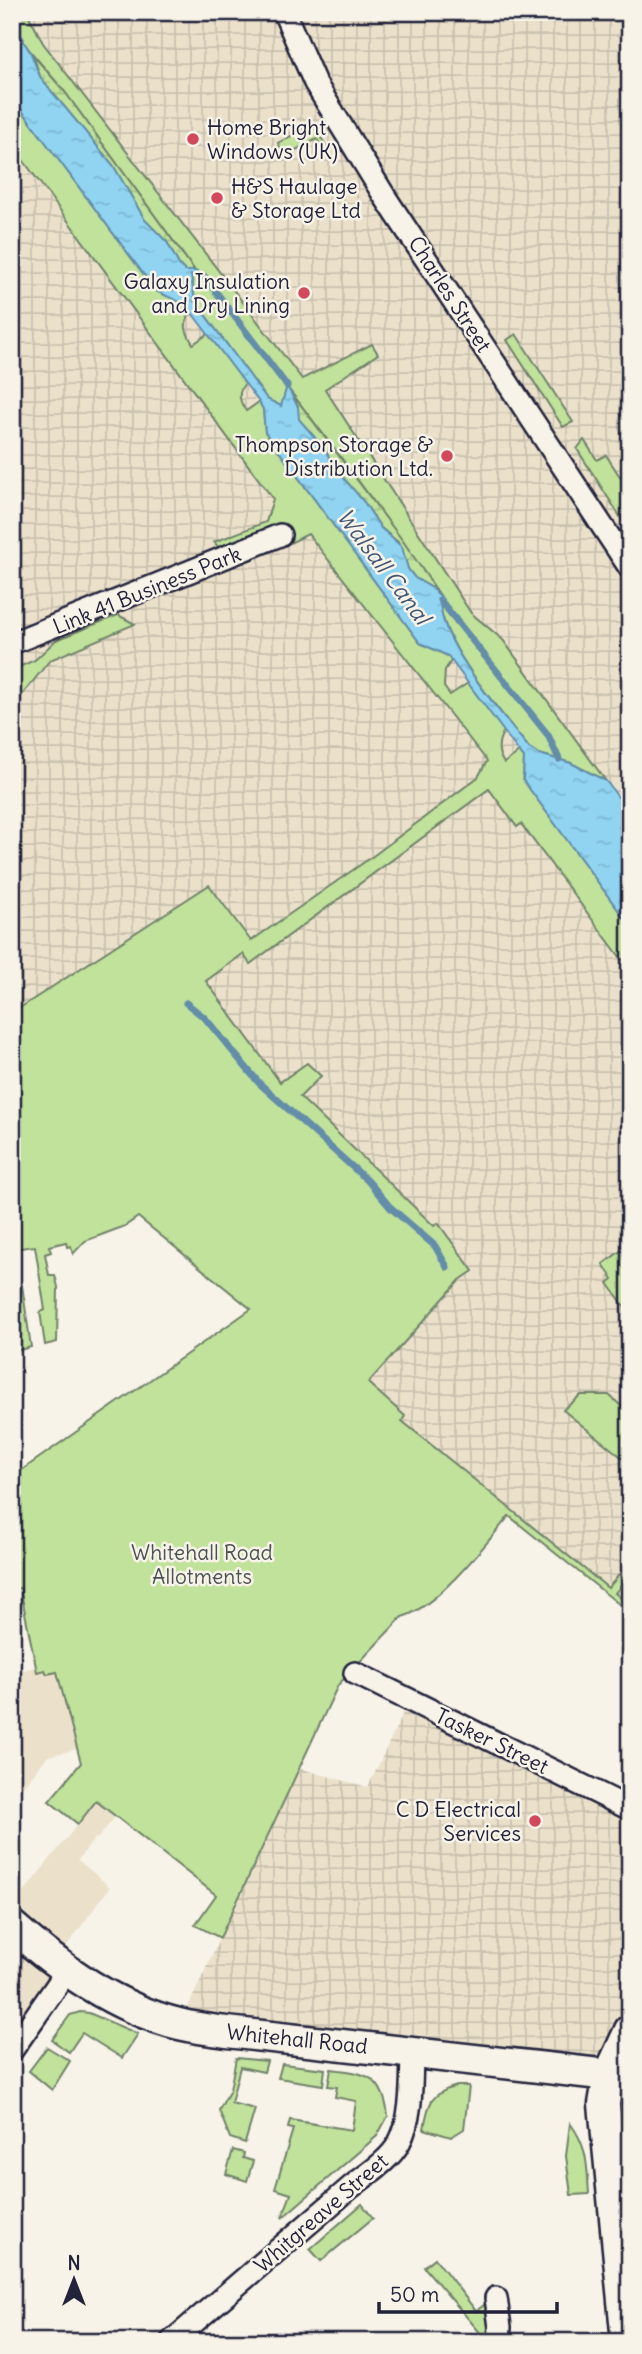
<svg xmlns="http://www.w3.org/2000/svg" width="642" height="2354" font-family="Delius,sans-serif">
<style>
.built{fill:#ebe1cb}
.industrial{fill:url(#industrial-grid)}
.green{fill:#c0e29b;stroke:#71826b;stroke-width:2}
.wetland{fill:url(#wetland-marsh);stroke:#71826b;stroke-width:2}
.water{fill:url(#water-ripples);stroke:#648da9;stroke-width:2}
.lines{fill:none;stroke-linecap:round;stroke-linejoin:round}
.stream{stroke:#648da9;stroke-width:7}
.minor-casing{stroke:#22223b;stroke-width:26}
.secondary-casing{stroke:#22223b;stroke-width:35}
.minor{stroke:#f7f3e8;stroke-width:21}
.secondary{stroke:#f7f3e8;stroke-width:30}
.poi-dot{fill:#d1495b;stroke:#f7f3e8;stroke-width:2.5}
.labels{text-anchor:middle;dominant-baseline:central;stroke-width:5;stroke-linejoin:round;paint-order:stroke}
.poi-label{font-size:21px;fill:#22223b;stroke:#f7f3e8;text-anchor:end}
.street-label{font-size:21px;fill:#22223b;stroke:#f7f3e8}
.park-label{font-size:21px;fill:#4a5253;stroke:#f7f3e8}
.water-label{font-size:23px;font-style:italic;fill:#435772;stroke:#f7f3e8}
</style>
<defs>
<pattern id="industrial-grid" width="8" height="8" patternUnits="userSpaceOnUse" patternTransform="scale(1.75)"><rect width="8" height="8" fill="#ebe1cb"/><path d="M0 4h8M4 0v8" fill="none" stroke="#c9c1af"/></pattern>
<pattern id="wetland-marsh" width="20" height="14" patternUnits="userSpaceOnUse" patternTransform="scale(1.75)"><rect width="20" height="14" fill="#c0e29b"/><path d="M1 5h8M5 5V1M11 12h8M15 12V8" fill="none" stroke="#a5c286"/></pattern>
<pattern id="water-ripples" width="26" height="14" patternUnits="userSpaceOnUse" patternTransform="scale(1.75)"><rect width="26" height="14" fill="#90d4f2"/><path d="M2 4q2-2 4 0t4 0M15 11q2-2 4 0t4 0" fill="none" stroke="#7cb6d0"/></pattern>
</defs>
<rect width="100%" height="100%" fill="#f7f3e8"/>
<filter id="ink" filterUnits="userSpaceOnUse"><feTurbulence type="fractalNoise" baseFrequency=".0143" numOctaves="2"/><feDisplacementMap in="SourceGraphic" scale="14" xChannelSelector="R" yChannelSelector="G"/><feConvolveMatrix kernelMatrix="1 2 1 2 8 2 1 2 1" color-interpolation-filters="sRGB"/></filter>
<g filter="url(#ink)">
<g class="built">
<path d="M 35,1667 L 37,1672 L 46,1670 L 47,1674 L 57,1672 L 77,1749 L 48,1756 L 12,1800 L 12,1673 Z"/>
<path d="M 96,1801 L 116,1816 L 97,1839 L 95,1838 L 78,1860 L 110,1887 L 55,1962 L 67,1971 L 12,2050 L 12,1956 L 25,1938 L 12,1926 L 12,1907 Z"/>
</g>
<g class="industrial">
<path d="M 12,12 L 630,12 L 630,1613 L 357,1394 L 460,1280 L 473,1272 L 437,1224 L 434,1226 L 300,1097 L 320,1076 L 281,1083 L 206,981 L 12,1134 Z"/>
<path d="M 409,1700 L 630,1809 L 630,2030 L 609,2075 L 630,2081 L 630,2342 L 608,2075 L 185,2025 L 190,2003 L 298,1768 L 368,1787 Z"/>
</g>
<g class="green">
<path d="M 12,12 L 27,12 L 43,43 L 302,379 L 372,344 L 378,354 L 325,389 L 471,613 L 503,640 L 606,781 L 571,763 L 539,754 L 529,748 C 505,717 434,636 441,597 C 392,525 340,455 287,387 L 281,407 L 267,399 L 195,301 L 191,274 L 202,275 L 195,271 L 65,92 L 21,40 L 12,57 Z"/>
<path d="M 12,97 L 156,291 L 181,302 L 191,312 C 182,325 186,332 193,344 L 208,334 L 245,383 C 237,393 239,401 246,411 L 259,402 L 263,409 L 265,432 L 420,643 L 448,656 L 451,661 L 445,670 L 444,687 L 450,695 L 468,683 L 504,731 C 497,742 497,753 504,763 L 519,752 L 524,758 L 523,780 L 630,926 L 630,979 L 625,972 L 629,969 L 521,824 L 517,827 L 489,789 L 250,964 L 243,954 L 206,981 L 280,1082 L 307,1063 L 321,1076 L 300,1097 L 434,1226 L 438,1223 L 473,1271 L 460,1280 L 368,1383 L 405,1416 L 402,1421 L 608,1588 L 630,1562 L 630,1575 L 615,1593 L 630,1605 L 630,1613 L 509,1516 C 486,1544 436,1608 402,1617 L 338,1685 L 220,1938 L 195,1925 L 216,1895 L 96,1801 L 78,1824 L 49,1801 L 81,1763 L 57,1672 L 47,1674 L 45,1670 L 37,1672 L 20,1588 L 12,1590 L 12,1477 L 251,1309 L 138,1217 L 125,1226 L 85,1241 L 73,1254 L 71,1246 L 67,1247 L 66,1242 L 49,1246 L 51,1252 L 45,1254 L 49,1275 L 55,1275 L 58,1287 L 57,1342 L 45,1345 L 40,1312 L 45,1310 L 35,1246 L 12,1249 L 12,1013 L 209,885 L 251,941 L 373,856 L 478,777 L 487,761 L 308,534 L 286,545 L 276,528 L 219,548 L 214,542 L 266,522 L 273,499 L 12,145 Z"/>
<path d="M 313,124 L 329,151 L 325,154 L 317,139 L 284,156 L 278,143 Z"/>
<path d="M 516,334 L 573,422 L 563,427 L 507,340 Z"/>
<path d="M 584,440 L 597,460 L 606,455 L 630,492 L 630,532 L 577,449 Z"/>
<path d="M 118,615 L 135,624 L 50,660 L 19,699 L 12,702 L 12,670 L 35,660 L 56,640 Z"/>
<path d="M 622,1250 L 630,1260 L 630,1307 L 627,1310 L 608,1283 L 613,1279 L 603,1264 Z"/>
<path d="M 12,1283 L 13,1286 L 22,1285 L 31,1347 L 12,1352 Z"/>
<path d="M 581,1395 L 609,1395 L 630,1414 L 630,1464 L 563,1410 Z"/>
<path d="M 80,2012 L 89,2013 L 138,2034 L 122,2058 L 82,2033 L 69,2052 L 52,2040 L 70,2015 Z"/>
<path d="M 47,2047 L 70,2061 L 52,2090 L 29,2071 Z"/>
<path d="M 236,2058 L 267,2061 L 264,2072 L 240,2067 L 231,2103 L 255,2109 L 245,2143 L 230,2138 L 219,2110 L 230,2090 Z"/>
<path d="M 282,2064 L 325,2069 L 323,2085 L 278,2078 Z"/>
<path d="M 331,2069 C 366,2073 383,2075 388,2116 L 377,2136 L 282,2218 L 291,2194 L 275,2189 L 293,2129 L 288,2128 L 290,2120 L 352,2130 L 356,2101 L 335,2097 L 337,2087 L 328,2086 Z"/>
<path d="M 457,2086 L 469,2086 L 464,2129 L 451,2137 L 424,2129 C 428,2103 431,2093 457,2086 Z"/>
<path d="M 570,2123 C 588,2147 587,2165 589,2194 L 571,2195 L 566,2156 Z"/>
<path d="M 233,2150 L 244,2153 L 243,2158 L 253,2161 L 247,2181 L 226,2174 Z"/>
<path d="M 362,2204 L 373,2218 L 321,2261 L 310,2249 Z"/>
<path d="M 435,2258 L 476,2311 L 488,2302 L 491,2342 L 488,2342 L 424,2267 Z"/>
</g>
<g class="wetland">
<path d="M 32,54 L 65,92 L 195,271 L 185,271 L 179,265 L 167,242 L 145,220 L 113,165 L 42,80 C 37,71 37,63 32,54 Z"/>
<path d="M 294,396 L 403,541 L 441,597 L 432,588 L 415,578 L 408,569 L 398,542 L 381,528 L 364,502 L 335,468 L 324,448 L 298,419 L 298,407 Z"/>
</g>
<path class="water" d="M 21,39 C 34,52 34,66 42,80 L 113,165 L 145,220 L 167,242 L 179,265 L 185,271 L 195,271 L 204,276 L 191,275 L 195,301 L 267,399 L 281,406 L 287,386 L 298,407 L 299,419 L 324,448 L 335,468 L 364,502 L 381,528 L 402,547 L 408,569 L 415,578 L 432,588 L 441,597 C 433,635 505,718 529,748 L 539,754 L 571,763 L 606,781 L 630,813 L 630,926 L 523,780 L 524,758 L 519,752 L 448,656 L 420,643 L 265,432 L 263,409 L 259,402 L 186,305 L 156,291 L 12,97 L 12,57 Z"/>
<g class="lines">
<g class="stream">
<path d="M 12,27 L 21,39"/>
<path d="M 204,276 L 287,386"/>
<path d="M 440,600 L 548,735 L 559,759"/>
<path d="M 186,1003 L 205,1018 L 259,1083 L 368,1181 L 390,1207 L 435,1246 L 447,1267"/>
</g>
<defs>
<g id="minor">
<path d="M 284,12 L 315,83 L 385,197 L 630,568"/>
<path d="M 12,643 L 280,535"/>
<path d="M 355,1673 L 630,1809"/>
<path d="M 12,2050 L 67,1971"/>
<path d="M 496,2298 L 500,2327 L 499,2342"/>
<path d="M 171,2342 L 351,2187 C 367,2174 389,2161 399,2143 C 413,2117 411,2080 412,2052"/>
</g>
<g id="secondary">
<path d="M 12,1926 C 61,1969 115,2008 179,2024 C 195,2028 211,2030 227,2032 L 609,2075"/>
<path d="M 627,2342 L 604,2104 L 609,2075 L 630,2030"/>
</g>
</defs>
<use href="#minor" class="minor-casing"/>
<use href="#secondary" class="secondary-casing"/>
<use href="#minor" class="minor"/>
<use href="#secondary" class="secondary"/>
</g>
</g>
<g class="poi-dot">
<circle cx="193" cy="139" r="7"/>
<circle cx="217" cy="198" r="7"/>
<circle cx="304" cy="293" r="7"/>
<circle cx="447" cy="456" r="7"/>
<circle cx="535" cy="1821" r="7"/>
</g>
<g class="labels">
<g class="poi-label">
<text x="207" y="127" text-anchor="start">Home Bright<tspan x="207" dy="24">Windows (UK)</tspan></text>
<text x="231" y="186" text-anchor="start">H&amp;S Haulage<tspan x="231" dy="24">&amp; Storage Ltd</tspan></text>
<text x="290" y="281">Galaxy Insulation<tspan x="290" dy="24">and Dry Lining</tspan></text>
<text x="433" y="444">Thompson Storage &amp;<tspan x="433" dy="24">Distribution Ltd.</tspan></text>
<text x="521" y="1809">C D Electrical<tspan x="521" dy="24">Services</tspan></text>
</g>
<g class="street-label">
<text transform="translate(450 294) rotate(57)">Charles Street</text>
<text transform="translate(147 590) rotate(-22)">Link 41 Business Park</text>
<text transform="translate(492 1741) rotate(26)">Tasker Street</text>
<text transform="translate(297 2039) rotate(6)">Whitehall Road</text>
<text transform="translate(321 2213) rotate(-41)">Whitgreave Street</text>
</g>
<g class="park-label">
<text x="202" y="1552">Whitehall Road<tspan x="202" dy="24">Allotments</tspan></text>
</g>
<g class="water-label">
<text transform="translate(384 566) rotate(53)">Walsall Canal</text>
</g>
</g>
<rect width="642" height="2354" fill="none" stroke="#f7f3e8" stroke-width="42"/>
<rect x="21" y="21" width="600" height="2312" fill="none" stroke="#22223b" stroke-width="2.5" filter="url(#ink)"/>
<g transform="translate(74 2280)" stroke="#f7f3e8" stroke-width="5" paint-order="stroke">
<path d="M0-5L12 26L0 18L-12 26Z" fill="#22223b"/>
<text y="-10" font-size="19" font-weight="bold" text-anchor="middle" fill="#22223b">N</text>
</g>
<path d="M379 2302v10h178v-10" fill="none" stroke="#22223b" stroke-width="3.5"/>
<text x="390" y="2302" font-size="21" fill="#22223b" stroke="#f7f3e8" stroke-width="5" paint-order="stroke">50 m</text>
</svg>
